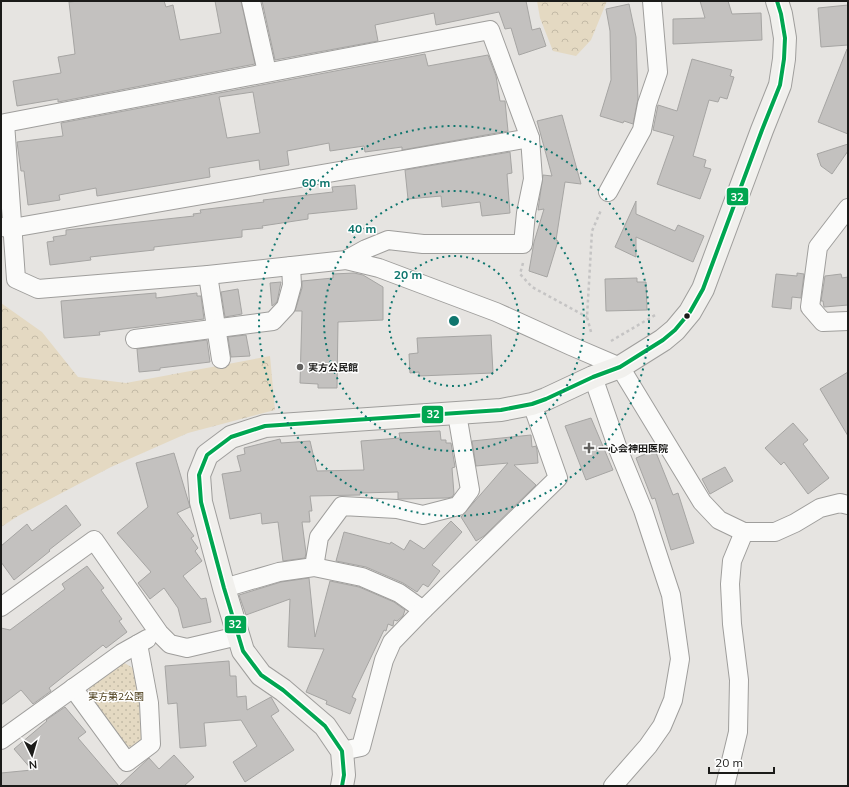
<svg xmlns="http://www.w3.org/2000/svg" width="849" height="787" font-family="Mulish,'Noto Sans JP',sans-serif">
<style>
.forest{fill:url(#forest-crowns)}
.park{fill:url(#park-dots)}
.building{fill:#c3c1bf;stroke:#a6a5a3;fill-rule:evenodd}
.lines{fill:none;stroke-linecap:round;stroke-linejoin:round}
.street-casing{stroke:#9f9e9c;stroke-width:20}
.secondary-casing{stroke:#9f9e9c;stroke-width:24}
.path{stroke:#c5c4c4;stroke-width:2.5;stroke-dasharray:3 3;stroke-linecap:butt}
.street{stroke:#fbfbfa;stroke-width:18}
.secondary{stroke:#f1f0ed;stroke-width:22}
.bus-1-casing{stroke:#fff;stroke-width:7}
.bus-1{stroke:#00a651;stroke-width:4}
.ring{fill:none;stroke:#0f766e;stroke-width:2;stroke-dasharray:2 4}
.bus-dot{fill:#1b1b19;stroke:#fff;stroke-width:1.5}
.poi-dot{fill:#62615f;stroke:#fff;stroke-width:1.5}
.labels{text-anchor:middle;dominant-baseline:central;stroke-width:3;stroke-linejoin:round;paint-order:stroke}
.poi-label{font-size:10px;font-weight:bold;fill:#1b1b19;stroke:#fff;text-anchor:start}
.park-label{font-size:10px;fill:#41320d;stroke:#fff}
.centre{fill:#0f766e;stroke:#fff;stroke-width:2}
.ring-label{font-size:12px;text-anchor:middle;font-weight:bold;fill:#0f766e;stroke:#fff;stroke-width:3;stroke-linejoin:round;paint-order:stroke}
.line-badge{stroke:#fff;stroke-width:1.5}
.badge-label{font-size:11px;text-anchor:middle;font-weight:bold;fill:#fff}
</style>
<defs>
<pattern id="forest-crowns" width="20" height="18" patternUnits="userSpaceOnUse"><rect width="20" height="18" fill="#e4d9c2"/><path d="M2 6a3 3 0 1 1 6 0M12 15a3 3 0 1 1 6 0" fill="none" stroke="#c3baa6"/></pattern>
<pattern id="park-dots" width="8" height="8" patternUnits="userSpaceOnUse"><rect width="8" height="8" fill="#e4d9c2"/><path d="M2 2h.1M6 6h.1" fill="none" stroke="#c3baa6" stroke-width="1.8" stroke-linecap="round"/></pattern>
</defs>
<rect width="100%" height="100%" fill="#e6e4e1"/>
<g class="forest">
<path d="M 537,1 L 607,1 L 591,40 L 576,56 L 553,51 L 540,18 Z"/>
<path d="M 1,303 L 42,332 L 78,377 L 126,383 L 270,356 L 275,410 L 188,433 L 111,467 L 18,516 L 1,527 Z"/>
</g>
<path class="park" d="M 123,662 L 136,670 L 142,740 L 133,747 L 124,746 L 90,698 L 89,688 Z"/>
<g class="building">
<path d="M 79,1 L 164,1 L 166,7 L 173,5 L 180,40 L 221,33 L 215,1 L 241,1 L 255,64 L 58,102 L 58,99 L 17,106 L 13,81 L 61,73 L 58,57 L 75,54 L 69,2 Z"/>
<path d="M 262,1 L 526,1 L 532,30 L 540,28 L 546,46 L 519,55 L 511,28 L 505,29 L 499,12 L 436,25 L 434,13 L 375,25 L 378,41 L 275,60 Z"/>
<path d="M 700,1 L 728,1 L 732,14 L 761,13 L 762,40 L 673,44 L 673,19 L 705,18 Z"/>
<path d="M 629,4 L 636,37 L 638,99 L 633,124 L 624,121 L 623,123 L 600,116 L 611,80 L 610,31 L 606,9 Z"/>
<path d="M 848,5 L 848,45 L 821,47 L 818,8 Z"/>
<path d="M 847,49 L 848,49 L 848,134 L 818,122 Z"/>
<path d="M 425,54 L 428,66 L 488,55 L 496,76 L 500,101 L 505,101 L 508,131 L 402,150 L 402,147 L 365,152 L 364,146 L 330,151 L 329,143 L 287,151 L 289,165 L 260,170 L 259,160 L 209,168 L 210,177 L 97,196 L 96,188 L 59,195 L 60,200 L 28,205 L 24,171 L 21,171 L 17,142 L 63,136 L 61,123 ZM 253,92 L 260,133 L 227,138 L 219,97 Z"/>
<path d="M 692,59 L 732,70 L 730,76 L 734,77 L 727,99 L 720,97 L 718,102 L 709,100 L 693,156 L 706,160 L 704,167 L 711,169 L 700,199 L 657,184 L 674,136 L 653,130 L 658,105 L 677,111 Z"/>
<path d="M 562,115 L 581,184 L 565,182 L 556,240 L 558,241 L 547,277 L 529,271 L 534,242 L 544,209 L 538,210 L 543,175 L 552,176 L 537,121 Z"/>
<path d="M 848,144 L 848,151 L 832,174 L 821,166 L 817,154 Z"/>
<path d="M 510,152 L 512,173 L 507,174 L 510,213 L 482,216 L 480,202 L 442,207 L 441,196 L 408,199 L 405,170 Z"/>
<path d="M 355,185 L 357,209 L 308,214 L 308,219 L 262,226 L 263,228 L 242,230 L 242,237 L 154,247 L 154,250 L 90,257 L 91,260 L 50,265 L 47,242 L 54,241 L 53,237 L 66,235 L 66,230 L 194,216 L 193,214 L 201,213 L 200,210 L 264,202 L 263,200 L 333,192 L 332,187 Z"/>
<path d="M 636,201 L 636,214 L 675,231 L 678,225 L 704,236 L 693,262 L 636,237 L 636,257 L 615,247 Z"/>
<path d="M 354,273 L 363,275 L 383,287 L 383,320 L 338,322 L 337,388 L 318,388 L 318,384 L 300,383 L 302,311 L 295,311 L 302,288 L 302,281 L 333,278 L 333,274 Z"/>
<path d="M 797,273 L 804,274 L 801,298 L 792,297 L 791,309 L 772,307 L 776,274 L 797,276 Z"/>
<path d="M 841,274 L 842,278 L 848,277 L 848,305 L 824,307 L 823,301 L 821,301 L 825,276 Z"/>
<path d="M 637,278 L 637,282 L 646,282 L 647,310 L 606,311 L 605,279 Z"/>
<path d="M 281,282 L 277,302 L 272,306 L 270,283 Z"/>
<path d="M 238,289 L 242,314 L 225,317 L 221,292 Z"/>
<path d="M 156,293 L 156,298 L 197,293 L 197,296 L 201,296 L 204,319 L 99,332 L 100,335 L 64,338 L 61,301 Z"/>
<path d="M 246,335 L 250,356 L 231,357 L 228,337 Z"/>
<path d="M 491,335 L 493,373 L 419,376 L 419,372 L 410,373 L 409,354 L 418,353 L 417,338 Z"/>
<path d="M 207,340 L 210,362 L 160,368 L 160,370 L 139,372 L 137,349 Z"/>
<path d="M 848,372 L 848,436 L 820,389 Z"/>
<path d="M 591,418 L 613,470 L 586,480 L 565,426 Z"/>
<path d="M 793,423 L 808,440 L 803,444 L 829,478 L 808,494 L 784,462 L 781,465 L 765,448 Z"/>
<path d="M 440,431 L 441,440 L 446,440 L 446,443 L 451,443 L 455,467 L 452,468 L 454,494 L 452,497 L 447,498 L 401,499 L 398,499 L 398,492 L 360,493 L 360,495 L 310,496 L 312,511 L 309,511 L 310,522 L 302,522 L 306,553 L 305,558 L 283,561 L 278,522 L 262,524 L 261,513 L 230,519 L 222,474 L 241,471 L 237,456 L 245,454 L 244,448 L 280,439 L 281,443 L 310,441 L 317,471 L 364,470 L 361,441 L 400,438 L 399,433 Z"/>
<path d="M 531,435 L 532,447 L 536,446 L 537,450 L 538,463 L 514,465 L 536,485 L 484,536 L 476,541 L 461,517 L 508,463 L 476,466 L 472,441 Z"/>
<path d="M 655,450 L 673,495 L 678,493 L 694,543 L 671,550 L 655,498 L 652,499 L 636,458 Z"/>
<path d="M 174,453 L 190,507 L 177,513 L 194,536 L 191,538 L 198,548 L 195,551 L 202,561 L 183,576 L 201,599 L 206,598 L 211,622 L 183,628 L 178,608 L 164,588 L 150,599 L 138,583 L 151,572 L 117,533 L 148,507 L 136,463 Z"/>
<path d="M 725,467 L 733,481 L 710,494 L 702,479 Z"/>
<path d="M 66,505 L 81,525 L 49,550 L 50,551 L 14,580 L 1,562 L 1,546 L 27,524 L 32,531 Z"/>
<path d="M 451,521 L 462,532 L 432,565 L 440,571 L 428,587 L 423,584 L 417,592 L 403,583 L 366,567 L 336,561 L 344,532 L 390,544 L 391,542 L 404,550 L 410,540 L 424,549 Z"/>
<path d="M 87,566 L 104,588 L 101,590 L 122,619 L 119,621 L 127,632 L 106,648 L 103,645 L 49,688 L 51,691 L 33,704 L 21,690 L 1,705 L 1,628 L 10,630 L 65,589 L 62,584 Z"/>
<path d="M 309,578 L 315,637 L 330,581 L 359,587 L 394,602 L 405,610 L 403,616 L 397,621 L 394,620 L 393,626 L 388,624 L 386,631 L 384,630 L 352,697 L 356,699 L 350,714 L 326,704 L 327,701 L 306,692 L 324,649 L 288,647 L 290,599 L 246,615 L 239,595 L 281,582 Z"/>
<path d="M 229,661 L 230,676 L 236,676 L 237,697 L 246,696 L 247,710 L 271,697 L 279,711 L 271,716 L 294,750 L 245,782 L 233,762 L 257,746 L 241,720 L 204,723 L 206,746 L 180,748 L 177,703 L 168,704 L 165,666 Z"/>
<path d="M 65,707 L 86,732 L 78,738 L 119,786 L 149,758 L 159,769 L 174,755 L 194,777 L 184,786 L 1,786 L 1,773 L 32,770 L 14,749 L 47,721 L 46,720 Z"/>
</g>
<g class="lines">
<defs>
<g id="street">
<path d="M 251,1 L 267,72"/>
<path d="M 608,192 L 642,130 L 647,104 L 658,72 L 652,1"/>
<path d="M 848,208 L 818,247 L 810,307 L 823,322 L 848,321"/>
<path d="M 1,227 L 12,228 L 530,138"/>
<path d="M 346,260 L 366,249 L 388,240 L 423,244 L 523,244 L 526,213 L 533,179 L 530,138 L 490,30 L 5,123 L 16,279 L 38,289 L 208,275 L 346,260 L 379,268 L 496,312 L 571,346 L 620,367 L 702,502 L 719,520 L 744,532 L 775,532 L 795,523 L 820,508 L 840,503 L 848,505"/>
<path d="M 208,275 L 221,359"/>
<path d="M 135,339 L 273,321 L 286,307 L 292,285 L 291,266"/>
<path d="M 593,377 L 618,449 L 643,510 L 671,595 L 680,659 L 673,700 L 662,726 L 648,746 L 613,786"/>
<path d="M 314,567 L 319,537 L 342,506 L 397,509 L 423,515 L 458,506 L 470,490 L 457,414"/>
<path d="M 224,588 L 279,572 L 314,567 L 362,577 L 399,593 L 423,610"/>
<path d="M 1,607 L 94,540 L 159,633 L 170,644 L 187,648 L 238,636"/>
<path d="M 73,688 L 127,762 L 151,744 L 149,703 L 138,644"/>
<path d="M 1,740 L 122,653 L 147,639"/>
<path d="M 342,751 L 361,747 L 384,660 L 392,642 L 423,610 L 558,478 L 532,404"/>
<path d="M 725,786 L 738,732 L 739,680 L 732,624 L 730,584 L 732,561 L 744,532"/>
</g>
<path id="secondary" d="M 342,786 L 344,775 L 342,751 L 325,726 L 283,690 L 261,675 L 243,651 L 224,588 L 201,502 L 199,475 L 207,455 L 231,437 L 265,426 L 501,410 L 532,404 L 546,399 L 593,377 L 620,367 L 663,340 L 675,330 L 690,312 L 703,289 L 762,130 L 780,85 L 784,59 L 785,38 L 781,14 L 777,1"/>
</defs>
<use href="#street" class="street-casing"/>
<use href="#secondary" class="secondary-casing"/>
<g class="path">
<path d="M 523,263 L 520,274 L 532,287 L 587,317"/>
<path d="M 591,332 L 587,317 L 592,231 L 601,210"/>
<path d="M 611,341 L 657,314"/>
</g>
<use href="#street" class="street"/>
<use href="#secondary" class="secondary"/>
<defs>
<path id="bus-1" d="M 342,786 L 344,775 L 342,751 L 325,726 L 283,690 L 261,675 L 243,651 L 224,588 L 201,502 L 199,475 L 207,455 L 231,437 L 265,426 L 501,410 L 532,404 L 546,399 L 593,377 L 620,367 L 663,340 L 675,330 L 690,312 L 703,289 L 762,130 L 780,85 L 784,59 L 785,38 L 781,14 L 777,1"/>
</defs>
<use href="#bus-1" class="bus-1-casing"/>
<use href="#bus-1" class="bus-1"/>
</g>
<g class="ring">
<circle cx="454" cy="321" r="65"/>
<circle cx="454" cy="321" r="130"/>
<circle cx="454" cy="321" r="195"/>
</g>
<circle class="bus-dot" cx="687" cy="316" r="3.5"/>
<g class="poi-dot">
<circle cx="300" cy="367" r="4"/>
<path d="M587 442h4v4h4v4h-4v4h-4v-4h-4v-4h4z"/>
</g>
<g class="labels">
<g class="poi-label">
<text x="308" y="367">実方公民館</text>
<text x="598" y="448">一心会神田医院</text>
</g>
<g class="park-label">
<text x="116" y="696">実方第2公園</text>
</g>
</g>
<circle cx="454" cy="321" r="6" class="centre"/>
<g class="ring-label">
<text x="316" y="187">60 m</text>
<text x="362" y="233">40 m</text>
<text x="408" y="279">20 m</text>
</g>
<g class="line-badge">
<rect x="726" y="187" width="23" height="19" rx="4" fill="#00a651"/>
<rect x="421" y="405" width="23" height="19" rx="4" fill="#00a651"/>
<rect x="224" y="615" width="23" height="19" rx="4" fill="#00a651"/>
</g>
<g class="badge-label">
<text x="737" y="201">32</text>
<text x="433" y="418">32</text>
<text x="235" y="628">32</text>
</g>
<rect width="849" height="787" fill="none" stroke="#1b1b19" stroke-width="4"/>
<g transform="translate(32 755) rotate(175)" stroke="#ffffff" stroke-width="3" paint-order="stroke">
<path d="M0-3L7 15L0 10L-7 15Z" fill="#1b1b19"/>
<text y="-6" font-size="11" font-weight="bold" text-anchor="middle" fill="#1b1b19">N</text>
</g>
<path d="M709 767v6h65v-6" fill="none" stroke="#1b1b19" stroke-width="2"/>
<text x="715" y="767" font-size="12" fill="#1b1b19" stroke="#ffffff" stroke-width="3" paint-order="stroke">20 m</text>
</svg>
